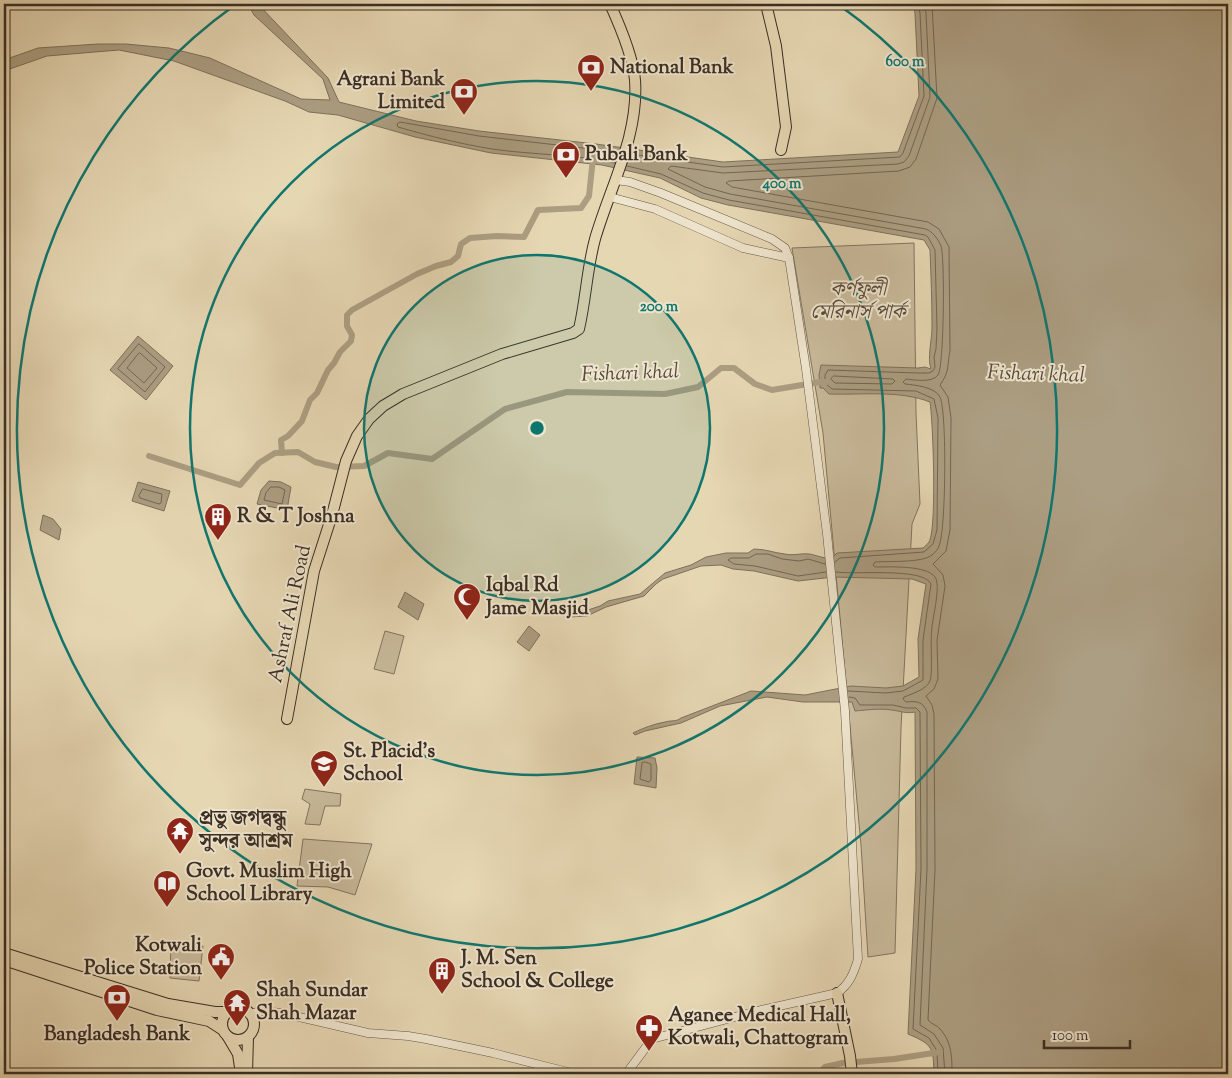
<svg xmlns="http://www.w3.org/2000/svg" width="1232" height="1078" font-family="'Sorts Mill Goudy','Noto Serif Bengali',serif">
<style>
.green{fill:#c9ba9b;stroke:#827460}
.water{fill:#ac9e82;stroke:#7e715c}
.lines{fill:none;stroke-linecap:round;stroke-linejoin:round}
.shore{stroke:#736653;stroke-width:1}
.canal{stroke:#ac9e82;stroke-width:6}
.minor-casing{stroke:#655848;stroke-width:9}
.major-casing{stroke:#3a2e24;stroke-width:12}
.minor{stroke:#efe5ce;stroke-width:8}
.major{stroke:#e6d7b3;stroke-width:10}
.ring{fill:none;stroke:#0f766e;stroke-width:2.5}
.labels{text-anchor:middle;dominant-baseline:central;stroke-width:4;stroke-linejoin:round;paint-order:stroke}
.poi-label{font-size:20px;font-weight:bold;fill:#3a2e24;stroke:#efe5ce;text-anchor:start}
.park-label{font-size:20px;font-style:italic;fill:#574a3c;stroke:#efe5ce}
.street-label{font-size:20px;fill:#3a2e24;stroke:#efe5ce}
.water-label{font-size:21px;font-style:italic;fill:#564a3c;stroke:#efe5ce}
.centre{fill:#0f766e;stroke:#efe5ce;stroke-width:2.5}
.ring-label{font-size:15px;text-anchor:middle;font-weight:bold;fill:#0f766e;stroke:#efe5ce;stroke-width:4;stroke-linejoin:round;paint-order:stroke}
</style>
<rect width="100%" height="100%" fill="#e6d7b3"/>
<filter id="stains"><feTurbulence type="fractalNoise" baseFrequency=".004" numOctaves="4"/><feColorMatrix values="0 0 0 0 .2 0 0 0 0 .09 0 0 0 0 .02 0 0 0 .5 -.17"/></filter>
<radialGradient id="worn" r=".72"><stop offset=".6" stop-color="#630" stop-opacity="0"/><stop offset="1" stop-color="#630" stop-opacity=".3"/></radialGradient>
<g class="green">
<path d="M 914,243 L 916,413 L 920,504 L 912,524 L 901,728 L 895,953 L 868,957 L 861,845 L 823,433 L 792,248 Z"/>
<path d="M 385,631 L 404,636 L 394,674 L 374,669 Z"/>
<path d="M 305,789 L 341,794 L 340,806 L 325,806 L 320,825 L 305,824 L 310,804 L 302,799 Z"/>
<path d="M 303,839 L 372,844 L 355,895 L 328,887 L 297,886 Z"/>
<path d="M 171,942 L 203,946 L 199,981 L 170,978 Z"/>
</g>
<g class="water">
<path d="M 248,4 L 258,4 L 328,78 L 339,102 L 416,121 L 479,131 L 596,144 L 723,162 L 898,152 L 919,96 L 915,13 L 913,4 L 1228,4 L 1228,1074 L 934,1074 C 933,1048 934,1045 908,1034 L 916,869 L 915,712 C 906,714 900,711 892,710 C 880,708 867,710 855,711 L 852,702 L 803,702 L 767,697 L 720,706 L 681,723 L 645,731 L 635,735 L 633,733 C 643,728 654,724 665,722 C 672,720 676,722 681,718 L 751,691 L 805,695 L 851,686 L 886,688 L 903,686 L 919,677 L 918,639 L 926,584 L 912,579 L 834,577 L 798,581 L 754,571 L 733,569 L 721,565 L 701,566 L 663,579 L 656,584 L 644,596 L 606,607 L 587,616 L 569,617 L 567,615 L 570,610 L 585,611 L 600,606 L 608,601 L 640,594 L 665,573 L 691,565 L 706,557 L 726,553 L 748,553 L 754,549 C 766,549 774,553 785,554 C 793,556 801,553 809,554 C 817,555 823,559 832,558 L 837,553 L 923,548 C 925,546 927,545 929,542 C 937,529 933,421 930,402 C 899,390 862,395 829,394 L 823,388 L 820,388 L 819,375 L 821,365 L 918,368 L 925,367 L 931,369 C 927,358 932,340 932,327 C 932,301 931,276 930,250 L 924,240 L 728,205 L 701,198 L 660,178 L 602,165 L 491,153 L 415,137 L 338,115 L 309,112 L 285,101 L 174,61 L 119,50 L 47,56 L 4,71 L 4,60 L 38,48 L 98,44 L 126,44 L 169,48 L 210,58 L 301,99 L 330,100 L 323,79 L 254,15 Z"/>
<path d="M 138,336 L 173,366 L 146,400 L 110,370 Z"/>
<path d="M 269,481 L 281,482 L 291,487 L 287,510 L 257,504 L 261,490 Z"/>
<path d="M 138,482 L 170,491 L 164,511 L 132,501 Z"/>
<path d="M 43,515 L 53,519 L 61,529 L 59,540 L 40,530 Z"/>
<path d="M 405,592 L 424,604 L 418,620 L 398,607 Z"/>
<path d="M 529,626 L 540,635 L 529,651 L 517,642 Z"/>
<path d="M 637,757 L 655,758 L 657,768 L 656,788 L 634,784 Z"/>
</g>
<g class="lines">
<g class="shore">
<path d="M 924,4 L 926,13 L 930,97 L 909,156 L 904,162 L 898,164 L 723,173 L 671,166 L 668,169 L 705,187 L 730,194 L 926,229 C 933,232 938,239 941,246 C 945,257 944,368 938,375 C 932,383 915,380 906,379 L 903,382 L 905,384 C 915,385 935,387 940,397 C 947,411 946,531 939,546 C 938,550 935,552 932,555 C 922,563 889,561 875,562 L 873,565 L 875,567 C 890,567 926,565 935,577 C 941,585 933,616 932,627 C 930,640 933,671 930,681 C 927,689 912,694 904,697 L 903,699 L 906,702 C 916,701 923,701 927,712 L 927,869 L 920,1025 L 934,1034 L 943,1048 L 945,1074"/>
<path d="M 932,4 L 937,98 L 916,159 L 910,167 L 899,171 L 729,181 L 726,183 L 732,187 L 928,222 L 939,229 L 949,247 L 950,350 C 947,366 950,371 940,385 L 948,397 L 951,418 L 950,530 L 946,551 L 933,564 L 943,575 L 945,586 L 937,640 L 938,679 L 934,689 L 926,696 L 932,705 L 934,714 L 935,869 L 928,1020 C 931,1024 937,1025 940,1029 C 952,1042 952,1058 952,1074"/>
<path d="M 631,154 L 723,167 L 900,157 L 903,153 L 924,96 L 920,13 L 918,4"/>
<path d="M 615,163 C 575,154 533,155 492,149 C 461,144 429,136 398,127 L 397,124 L 400,122 L 479,136 L 618,152"/>
<path d="M 627,166 L 661,174 L 703,193 L 729,200 L 925,235 L 928,237 L 935,250 L 937,328 L 936,349 L 934,357 L 935,367 L 933,371 L 929,373 L 918,373 L 828,370 L 825,375 L 825,383 L 832,389 L 916,391 L 934,399 L 938,418 L 937,530 L 933,544 L 924,552 L 840,558 L 835,562"/>
<path d="M 139,344 L 165,367 L 145,392 L 118,369 Z"/>
<path d="M 140,353 L 157,368 L 144,383 L 127,368 L 138,354 Z"/>
<path d="M 834,376 L 893,379 L 895,381 L 892,384 L 835,383 L 831,379 Z"/>
<path d="M 271,487 L 279,487 L 285,490 L 282,504 L 264,500 L 266,493 Z"/>
<path d="M 143,489 L 162,494 L 161,503 L 159,504 L 140,498 L 139,496 Z"/>
<path d="M 825,564 L 808,559 L 799,561 L 782,559 L 768,554 L 756,554 L 749,558 L 731,558 L 728,560 L 734,564 L 755,566 L 798,576 L 826,572"/>
<path d="M 836,572 C 854,575 924,567 931,584 L 923,640 L 923,680 L 903,691 L 886,693 L 848,691"/>
<path d="M 849,697 L 855,698 L 860,705 L 893,705 L 906,708 L 916,708 L 920,712 L 921,869 L 913,1029 L 929,1038 L 937,1051 L 938,1074"/>
<path d="M 645,762 L 651,764 L 651,780 L 649,782 L 640,779 L 642,763 Z"/>
</g>
<g class="canal">
<path d="M 282,453 L 281,440 L 288,436 L 302,421 L 310,400 L 317,393 L 328,370 L 334,363 L 340,352 L 351,341 L 352,335 L 347,326 L 347,315 L 352,310 L 417,274 L 436,266 L 451,262 L 458,256 L 461,244 L 470,238 L 497,236 L 524,237 L 538,210 L 581,208 L 589,196 L 593,158"/>
<path d="M 149,456 L 240,485 L 259,463 L 275,453 L 298,452 L 315,462 L 336,467 L 364,466 L 388,453 L 432,459 L 505,409 L 567,392 L 665,394 L 698,387 L 721,368 L 734,368 L 755,384 L 772,390 L 820,382 L 827,382"/>
<path d="M 819,1074 L 825,1067 L 843,1063 L 894,1059 L 940,1052"/>
</g>
<defs>
<g id="minor">
<path d="M 616,180 L 630,182 L 661,193 L 772,239 L 785,248 L 789,258 L 806,369 L 827,534 L 845,711 L 858,959 C 854,973 849,985 837,993 L 761,1010 L 652,1039 L 626,1074"/>
<path d="M 610,197 L 655,209 L 743,248 L 789,258"/>
<path d="M 249,1014 L 261,1011 L 282,1013 L 368,1033 L 408,1036 L 426,1039 L 493,1053 L 576,1074"/>
</g>
<g id="major">
<path d="M 766,4 L 776,46 L 786,127 L 781,150"/>
<path d="M 287,719 L 314,571 L 332,515 L 346,461 L 357,436 L 369,419 L 383,406 L 403,394 L 502,354 L 573,333 L 579,329 C 586,299 587,268 595,239 C 610,187 639,136 635,80 C 633,56 620,26 610,4"/>
<path d="M 4,953 L 168,1004 L 215,1012 L 228,1012"/>
<path d="M 4,960 L 157,1010 L 209,1021 L 223,1030"/>
<path d="M 837,993 L 850,1056 L 852,1074"/>
<circle cx="238" cy="1024" r="16"/>
<path d="M 228,1037 L 238,1054 L 241,1074"/>
<path d="M 247,1074 L 248,1037"/>
</g>
</defs>
<use href="#minor" class="minor-casing"/>
<use href="#major" class="major-casing"/>
<use href="#minor" class="minor"/>
<use href="#major" class="major"/>
</g>
<circle cx="537" cy="428" r="173" fill="#0f766e" fill-opacity=".12"/>
<g class="ring">
<circle cx="537" cy="428" r="173"/>
<circle cx="537" cy="428" r="347"/>
<path d="M839 5A520 520 0 1 1 235 5"/>
</g>
<defs>
<symbol id="bank-pin" viewBox="-11 -11 22 30"><path d="M0 17L-7.5 6A9.5 9.5 0 1 1 7.5 6Z" fill="#8f2418" stroke="#efe5ce"/><path d="M-6-4H6V4H-6ZM0-2.3a2.3 2.3 0 1 0 0 4.6a2.3 2.3 0 1 0 0-4.6Z" fill="#fff"/></symbol>
<symbol id="building-pin" viewBox="-11 -11 22 30"><path d="M0 17L-7.5 6A9.5 9.5 0 1 1 7.5 6Z" fill="#8f2418" stroke="#efe5ce"/><path d="M-4-6H4V6H1V3H-1V6H-4ZM-2.5-4.3h1.7v1.8h-1.7ZM.8-4.3h1.7v1.8H.8ZM-2.5-1h1.7V.8h-1.7ZM.8-1h1.7V.8H.8Z" fill="#fff"/></symbol>
<symbol id="mosque-pin" viewBox="-11 -11 22 30"><path d="M0 17L-7.5 6A9.5 9.5 0 1 1 7.5 6Z" fill="#8f2418" stroke="#efe5ce"/><path d="M3.5-4.9A6 6 0 1 0 3.5 4.9A5 5 0 1 1 3.5-4.9Z" fill="#fff"/></symbol>
<symbol id="school-pin" viewBox="-11 -11 22 30"><path d="M0 17L-7.5 6A9.5 9.5 0 1 1 7.5 6Z" fill="#8f2418" stroke="#efe5ce"/><path d="M0-5L7-2L0 1L-7-2ZM-4 1L0 2.5L4 1V4Q0 6-4 4Z" fill="#fff"/></symbol>
<symbol id="temple-pin" viewBox="-11 -11 22 30"><path d="M0 17L-7.5 6A9.5 9.5 0 1 1 7.5 6Z" fill="#8f2418" stroke="#efe5ce"/><path d="M0-6L5-2H3V0L6.5 2.5H4V6H1.5V3h-3V6H-4V2.5H-6.5L-3 0V-2H-5Z" fill="#fff"/></symbol>
<symbol id="library-pin" viewBox="-11 -11 22 30"><path d="M0 17L-7.5 6A9.5 9.5 0 1 1 7.5 6Z" fill="#8f2418" stroke="#efe5ce"/><path d="M-6-4Q-3-5.5-.7-3.5V5Q-3 3-6 4ZM6-4Q3-5.5 .7-3.5V5Q3 3 6 4Z" fill="#fff"/></symbol>
<symbol id="civic-pin" viewBox="-11 -11 22 30"><path d="M0 17L-7.5 6A9.5 9.5 0 1 1 7.5 6Z" fill="#8f2418" stroke="#efe5ce"/><path d="M-.6-6.5H3V-4.5H.6V-3L4-1V1h2V6H-6V1h2V-1L-.6-3ZM-1.2 2.5V6h2.4V2.5Z" fill="#fff"/></symbol>
<symbol id="pharmacy-pin" viewBox="-11 -11 22 30"><path d="M0 17L-7.5 6A9.5 9.5 0 1 1 7.5 6Z" fill="#8f2418" stroke="#efe5ce"/><path d="M-2-6h4v4h4v4h-4v4h-4v-4h-4v-4h4Z" fill="#fff"/></symbol>
</defs>
<g fill-rule="evenodd">
<use href="#bank-pin" x="575" y="52" width="32" height="43"/>
<use href="#bank-pin" x="448" y="76" width="32" height="43"/>
<use href="#bank-pin" x="550" y="139" width="32" height="43"/>
<use href="#building-pin" x="202" y="501" width="32" height="43"/>
<use href="#mosque-pin" x="451" y="581" width="32" height="43"/>
<use href="#school-pin" x="308" y="748" width="32" height="43"/>
<use href="#temple-pin" x="164" y="815" width="32" height="43"/>
<use href="#library-pin" x="151" y="868" width="32" height="43"/>
<use href="#civic-pin" x="205" y="941" width="32" height="43"/>
<use href="#building-pin" x="426" y="955" width="32" height="43"/>
<use href="#bank-pin" x="101" y="982" width="32" height="43"/>
<use href="#temple-pin" x="221" y="987" width="32" height="43"/>
<use href="#pharmacy-pin" x="633" y="1012" width="32" height="43"/>
</g>
<g class="labels">
<g class="poi-label">
<text x="610" y="68">National Bank</text>
<text x="445" y="80" text-anchor="end">Agrani Bank<tspan x="445" dy="23">Limited</tspan></text>
<text x="585" y="155">Pubali Bank</text>
<text x="237" y="517">R &amp; T Joshna</text>
<text x="486" y="586">Iqbal Rd<tspan x="486" dy="23">Jame Masjid</tspan></text>
<text x="343" y="752">St. Placid's<tspan x="343" dy="23">School</tspan></text>
<text x="199" y="819">প্রভু জগদ্বন্ধু<tspan x="199" dy="23">সুন্দর আশ্রম</tspan></text>
<text x="186" y="872">Govt. Muslim High<tspan x="186" dy="23">School Library</tspan></text>
<text x="202" y="946" text-anchor="end">Kotwali<tspan x="202" dy="23">Police Station</tspan></text>
<text x="461" y="959">J. M. Sen<tspan x="461" dy="23">School &amp; College</tspan></text>
<text x="256" y="991">Shah Sundar<tspan x="256" dy="23">Shah Mazar</tspan></text>
<text x="668" y="1016">Aganee Medical Hall,<tspan x="668" dy="23">Kotwali, Chattogram</tspan></text>
<text x="117" y="1035" text-anchor="middle">Bangladesh Bank</text>
</g>
<g class="park-label">
<text x="858" y="290">কর্ণফুলী<tspan x="858" dy="23">মেরিনার্স পার্ক</tspan></text>
</g>
<g class="street-label">
<text transform="translate(291 614) rotate(-78)">Ashraf Ali Road</text>
</g>
<g class="water-label">
<text transform="translate(630 374) rotate(-2)">Fishari khal</text>
<text transform="translate(1036 375) rotate(2)">Fishari khal</text>
</g>
</g>
<circle cx="537" cy="428" r="8" class="centre"/>
<g class="ring-label">
<text x="905" y="66">600 m</text>
<text x="782" y="188">400 m</text>
<text x="659" y="311">200 m</text>
</g>
<rect width="1232" height="1078" fill="none" stroke="#e6d7b3" stroke-width="20"/>
<rect x="5" y="5" width="1222" height="1068" fill="none" stroke="#3a2e24" stroke-width="2.5"/>
<rect x="10" y="10" width="1212" height="1058" fill="none" stroke="#3a2e24"/>
<path d="M1044 1040v8h86v-8" fill="none" stroke="#3a2e24" stroke-width="2.5"/>
<text x="1052" y="1040" font-size="15" fill="#3a2e24" stroke="#efe5ce" stroke-width="4" paint-order="stroke">100 m</text>
<rect width="100%" height="100%" filter="url(#stains)"/>
<rect width="100%" height="100%" fill="url(#worn)"/>
</svg>
